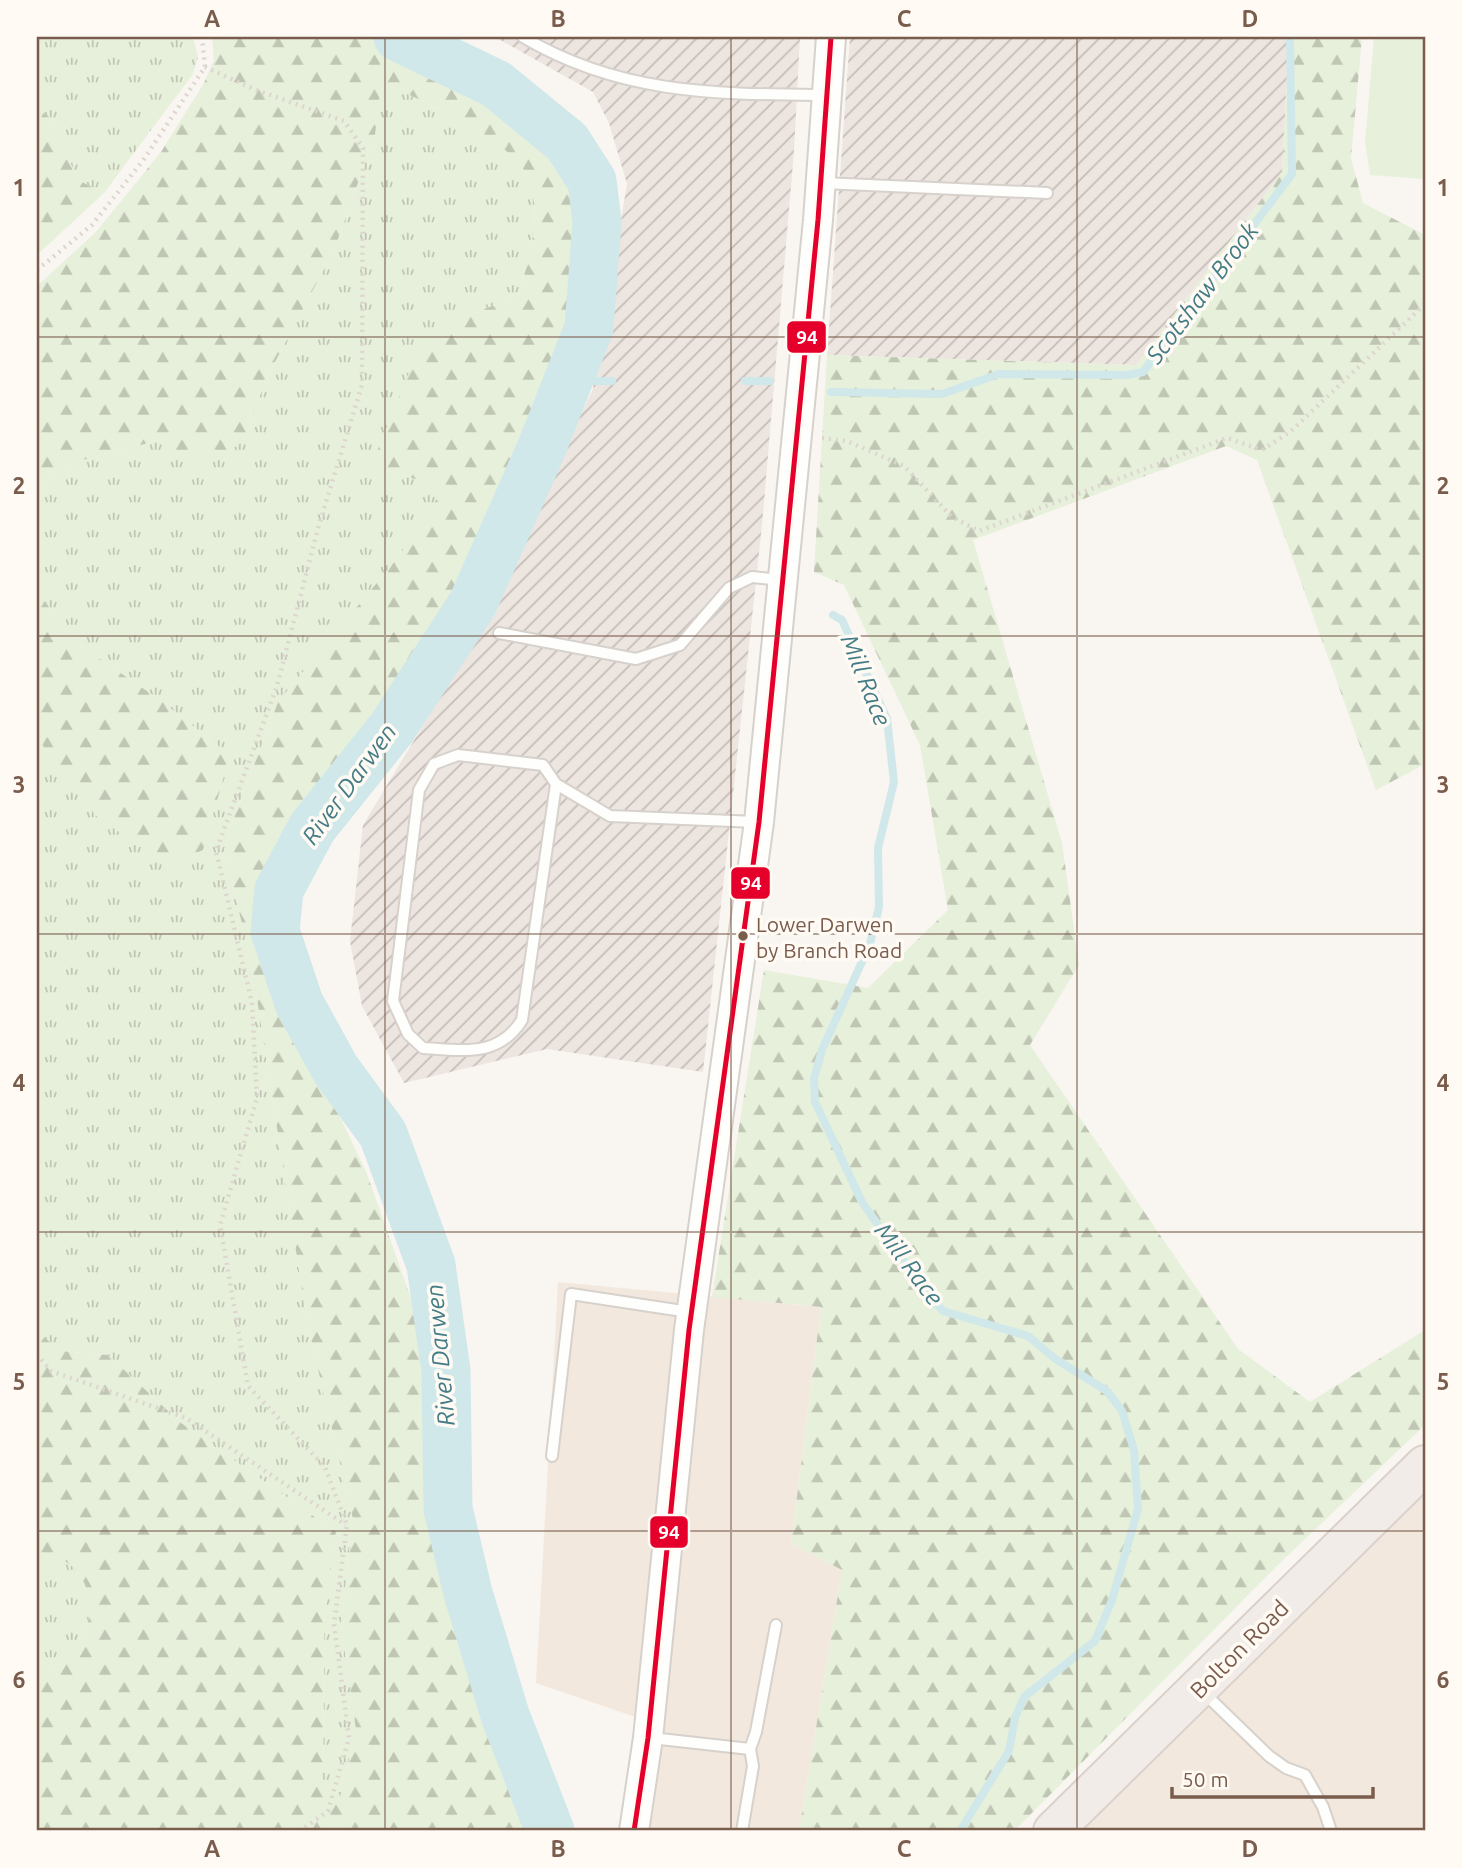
<svg xmlns="http://www.w3.org/2000/svg" width="1462" height="1868" font-family="Ubuntu,sans-serif">
<style>
.residential{fill:#f2e8de}
.industrial{fill:url(#industrial-furrows)}
.grass{fill:url(#grass-tufts)}
.forest{fill:url(#forest-firs)}
.pitch{fill:#e7f0db}
.lines{fill:none;stroke-linecap:round;stroke-linejoin:round}
.stream{stroke:#d0e8ea;stroke-width:8}
.river{stroke:#d0e8ea;stroke-width:49}
.service-casing{stroke:#d7d1cb;stroke-width:14}
.tertiary-casing{stroke:#d7d1cb;stroke-width:32}
.trunk-casing{stroke:#dad1cc;stroke-width:42}
.path{stroke:#dcd5d0;stroke-width:4.5;stroke-dasharray:2 5;stroke-linecap:butt}
.service{stroke:#fefefd;stroke-width:10}
.tertiary{stroke:#fefefd;stroke-width:28}
.trunk{stroke:#f2ece8;stroke-width:38}
.bus-1-casing{stroke:#fffaf3;stroke-width:10}
.bus-1{stroke:#e4002b;stroke-width:5}
.grid{fill:none;stroke:#7a5c4d;stroke-width:2;stroke-opacity:0.55}
.bus-dot{fill:#7a5c4d;stroke:#fffaf3;stroke-width:2.5}
.labels{text-anchor:middle;dominant-baseline:central;stroke-width:7;stroke-linejoin:round;paint-order:stroke}
.bus-label{font-size:21px;fill:#7a5c4d;stroke:#fffaf3;text-anchor:start}
.street-label{font-size:23px;fill:#7a5c4d;stroke:#fffaf3}
.water-label{font-size:24px;font-style:italic;fill:#437c86;stroke:#fffaf3}
.line-badge{stroke:#fffaf3;stroke-width:2.5}
.badge-label{font-size:19px;text-anchor:middle;font-weight:bold;fill:#fff}
.neatline{fill:none;stroke:#7a5c4d;stroke-width:2.5}
.grid-label{font-size:23px;text-anchor:middle;font-weight:bold;fill:#7a5c4d}
</style>
<defs>
<pattern id="industrial-furrows" width="10" height="10" patternUnits="userSpaceOnUse" patternTransform="scale(1.75)"><rect width="10" height="10" fill="#ede5e0"/><path d="M-1 1l2-2M0 10L10 0M9 11l2-2" fill="none" stroke="#c5bdb8"/></pattern>
<pattern id="grass-tufts" width="24" height="20" patternUnits="userSpaceOnUse" patternTransform="scale(1.75)"><rect width="24" height="20" fill="#e7f0db"/><path d="M3 7l-1-3M5 7V3M7 7l1-3M15 17l-1-3M17 17v-4M19 17l1-3" fill="none" stroke="#c0c6b4"/></pattern>
<pattern id="forest-firs" width="22" height="20" patternUnits="userSpaceOnUse" patternTransform="scale(1.75)"><rect width="22" height="20" fill="#e7f0db"/><path d="M5 1l3.5 6h-7zM16 11l3.5 6h-7z" fill="#c0c6b4"/></pattern>
</defs>
<rect width="100%" height="100%" fill="#f9f5f0"/>
<g class="residential">
<path d="M 558,1282 L 821,1307 L 791,1544 L 842,1570 L 799,1831 L 642,1831 L 653,1723 L 536,1683 Z"/>
<path d="M 1425,1493 L 1425,1831 L 1083,1831 L 1417,1498 Z"/>
</g>
<g class="industrial">
<path d="M 495,37 L 800,37 L 794,151 L 762,525 L 703,1072 L 547,1049 L 404,1083 L 362,1006 L 350,941 L 363,825 L 469,649 L 593,389 L 627,184 L 609,123 L 593,92 Z"/>
<path d="M 850,37 L 1289,37 L 1282,172 L 1136,365 L 827,355 Z"/>
</g>
<g class="grass">
<path d="M 37,37 L 193,37 L 198,57 L 193,74 L 104,193 L 78,180 L 51,119 L 37,107 Z"/>
<path d="M 381,81 C 418,100 506,136 525,172 C 545,210 530,259 517,297 L 462,317 L 381,469 L 415,479 L 441,493 L 400,555 L 278,702 L 230,829 L 224,851 L 251,960 L 307,1322 L 353,1519 L 341,1625 L 356,1730 L 338,1807 L 323,1787 L 324,1622 L 336,1532 L 181,1423 L 108,1355 L 60,1351 L 37,1331 L 37,731 L 50,763 L 230,755 L 157,698 L 71,639 L 37,590 L 37,508 L 46,481 L 79,461 L 160,440 L 244,441 L 265,381 L 334,250 L 375,135 Z"/>
<path d="M 37,1553 C 46,1556 60,1557 68,1563 C 94,1580 95,1624 77,1647 C 68,1660 51,1668 37,1674 Z"/>
</g>
<g class="forest">
<path d="M 212,37 L 385,37 L 492,94 L 566,158 L 583,190 L 590,237 L 579,298 L 458,604 L 313,805 L 274,873 L 267,925 L 275,979 L 367,1174 L 419,1321 L 430,1527 L 451,1615 L 513,1772 L 530,1831 L 37,1831 L 37,1674 C 51,1668 68,1660 77,1647 C 95,1624 94,1580 68,1563 C 60,1557 46,1556 37,1553 L 37,1331 L 60,1351 L 108,1355 L 181,1423 L 336,1532 L 324,1622 L 323,1787 L 338,1806 L 356,1730 L 341,1625 L 353,1519 L 307,1322 L 251,960 L 224,851 L 230,829 L 278,702 L 400,555 L 440,494 L 415,479 L 381,469 L 378,449 L 406,378 L 430,338 L 462,317 L 517,297 C 530,259 545,210 525,172 C 507,138 417,98 381,82 L 375,135 L 334,250 L 265,381 L 244,441 L 223,455 L 180,455 L 160,440 L 79,461 L 46,481 L 37,508 L 37,286 L 95,233 L 161,152 L 204,83 L 214,60 Z"/>
<path d="M 1289,37 L 1362,37 L 1351,158 L 1363,203 L 1425,235 L 1425,764 L 1376,790 L 1257,460 L 1226,446 L 973,540 L 1062,843 L 1079,965 L 1030,1045 L 1238,1349 L 1310,1402 L 1425,1330 L 1425,1425 L 1284,1559 L 1014,1831 L 799,1831 L 842,1570 L 791,1544 L 821,1307 L 712,1297 L 764,970 L 868,988 L 948,910 L 920,745 L 844,585 L 814,572 L 827,355 L 1136,365 L 1282,172 Z"/>
<path d="M 37,107 L 51,119 L 78,180 L 104,193 L 37,255 Z"/>
<path d="M 37,590 L 71,639 L 157,698 L 230,755 L 203,850 L 179,860 L 144,848 L 99,819 L 50,763 L 37,731 Z"/>
</g>
<path class="pitch" d="M 1374,37 L 1425,39 L 1425,179 L 1370,175 L 1365,142 Z"/>
<g class="lines">
<g class="stream">
<path d="M 568,381 L 612,381"/>
<path d="M 745,381 L 770,381"/>
<path d="M 831,392 L 942,394 L 999,374 L 1128,375 L 1143,372 L 1292,174 L 1290,37"/>
<path d="M 833,615 L 842,620 L 887,719 L 894,782 L 878,848 L 879,907 L 870,944 L 822,1050 L 814,1078 L 815,1102 L 862,1202 L 921,1286 L 943,1311 L 1028,1336 L 1054,1358 L 1107,1391 L 1122,1411 L 1134,1450 L 1138,1509 L 1112,1600 L 1095,1641 L 1024,1697 L 1015,1718 L 1009,1751 L 960,1831"/>
</g>
<path class="river" d="M 398,37 L 496,84 L 567,142 L 592,181 L 597,222 L 589,328 L 542,447 L 473,603 L 392,728 L 312,828 L 279,890 L 275,931 L 299,1003 L 336,1070 L 383,1134 L 431,1265 L 446,1371 L 448,1509 L 468,1593 L 505,1715 L 550,1831"/>
<defs>
<g id="service">
<path d="M 523,37 C 621,95 717,94 826,95"/>
<path d="M 823,183 L 1047,193"/>
<path d="M 499,633 L 636,659 L 680,645 L 729,588 L 752,577 L 780,580"/>
<path d="M 556,784 L 522,1020 C 498,1058 463,1050 423,1048 L 408,1034 L 393,1001 L 419,790 L 434,764 L 458,755 L 543,765 L 556,784 L 610,816 L 757,822"/>
<path d="M 552,1456 L 571,1294 L 689,1312"/>
<path d="M 1202,1691 L 1269,1756 L 1286,1768 L 1305,1775 L 1323,1807 L 1330,1828"/>
<path d="M 651,1738 L 750,1749 L 753,1766 L 742,1831"/>
<path d="M 750,1749 L 756,1732 L 776,1625"/>
</g>
<path id="tertiary" d="M 634,1831 L 648,1738 L 689,1330 L 759,822 L 818,220 L 831,37"/>
<path id="trunk" d="M 1053,1831 L 1425,1465"/>
</defs>
<use href="#service" class="service-casing"/>
<use href="#tertiary" class="tertiary-casing"/>
<use href="#trunk" class="trunk-casing"/>
<g class="path">
<path d="M 205,67 L 256,90 L 344,121 L 363,148 L 362,385 L 319,525 L 277,686 L 216,851 L 252,1003 L 257,1098 L 220,1225 L 248,1386 L 325,1467 L 347,1525 L 334,1624 L 349,1738 L 328,1811 L 300,1831"/>
<path d="M 37,270 L 92,225 L 144,159 L 205,67 L 202,37"/>
<path d="M 822,438 L 847,441 L 904,466 L 952,517 L 979,531 L 1227,438 L 1262,450 L 1290,432 L 1425,304"/>
<path d="M 37,1354 L 51,1371 L 186,1418 L 346,1525"/>
</g>
<use href="#service" class="service"/>
<use href="#tertiary" class="tertiary"/>
<use href="#trunk" class="trunk"/>
<defs>
<path id="bus-1" d="M 634,1831 L 648,1738 L 689,1330 L 759,822 L 818,220 L 831,37"/>
</defs>
<use href="#bus-1" class="bus-1-casing"/>
<use href="#bus-1" class="bus-1"/>
</g>
<path class="grid" d="M 385,37 L 385,1831M 731,37 L 731,1831M 1077,37 L 1077,1831M 37,337 L 1425,337M 37,636 L 1425,636M 37,934 L 1425,934M 37,1232 L 1425,1232M 37,1531 L 1425,1531"/>
<circle class="bus-dot" cx="743" cy="936" r="6"/>
<g class="labels">
<g class="bus-label">
<text x="756" y="924">Lower Darwen<tspan x="756" dy="26">by Branch Road</tspan></text>
</g>
<g class="street-label">
<text transform="translate(1239 1649) rotate(-45)">Bolton Road</text>
</g>
<g class="water-label">
<text transform="translate(1202 293) rotate(-53)">Scotshaw Brook</text>
<text transform="translate(866 680) rotate(68)">Mill Race</text>
<text transform="translate(349 784) rotate(-54)">River Darwen</text>
<text transform="translate(909 1264) rotate(53)">Mill Race</text>
<text transform="translate(440 1355) rotate(-95)">River Darwen</text>
</g>
</g>
<g class="line-badge">
<rect x="786" y="320" width="41" height="34" rx="7" fill="#e4002b"/>
<rect x="730" y="866" width="41" height="34" rx="7" fill="#e4002b"/>
<rect x="649" y="1515" width="40" height="34" rx="7" fill="#e4002b"/>
</g>
<g class="badge-label">
<text x="807" y="344">94</text>
<text x="751" y="890">94</text>
<text x="669" y="1539">94</text>
</g>
<rect width="1462" height="1868" fill="none" stroke="#fffaf3" stroke-width="77"/>
<path d="M1172 1787v10h201v-10" fill="none" stroke="#7a5c4d" stroke-width="3.5"/>
<text x="1182" y="1787" font-size="21" fill="#7a5c4d" stroke="#fffaf3" stroke-width="5" paint-order="stroke">50 m</text>
<rect x="38" y="38" width="1386" height="1791" class="neatline"/>
<g class="grid-label">
<text x="212" y="27">A</text>
<text x="558" y="27">B</text>
<text x="904" y="27">C</text>
<text x="1250" y="27">D</text>
<text x="19" y="196">1</text>
<text x="1443" y="196">1</text>
<text x="19" y="494">2</text>
<text x="1443" y="494">2</text>
<text x="19" y="793">3</text>
<text x="1443" y="793">3</text>
<text x="19" y="1091">4</text>
<text x="1443" y="1091">4</text>
<text x="19" y="1390">5</text>
<text x="1443" y="1390">5</text>
<text x="19" y="1688">6</text>
<text x="1443" y="1688">6</text>
<text x="212" y="1857">A</text>
<text x="558" y="1857">B</text>
<text x="904" y="1857">C</text>
<text x="1250" y="1857">D</text>
</g>
</svg>
